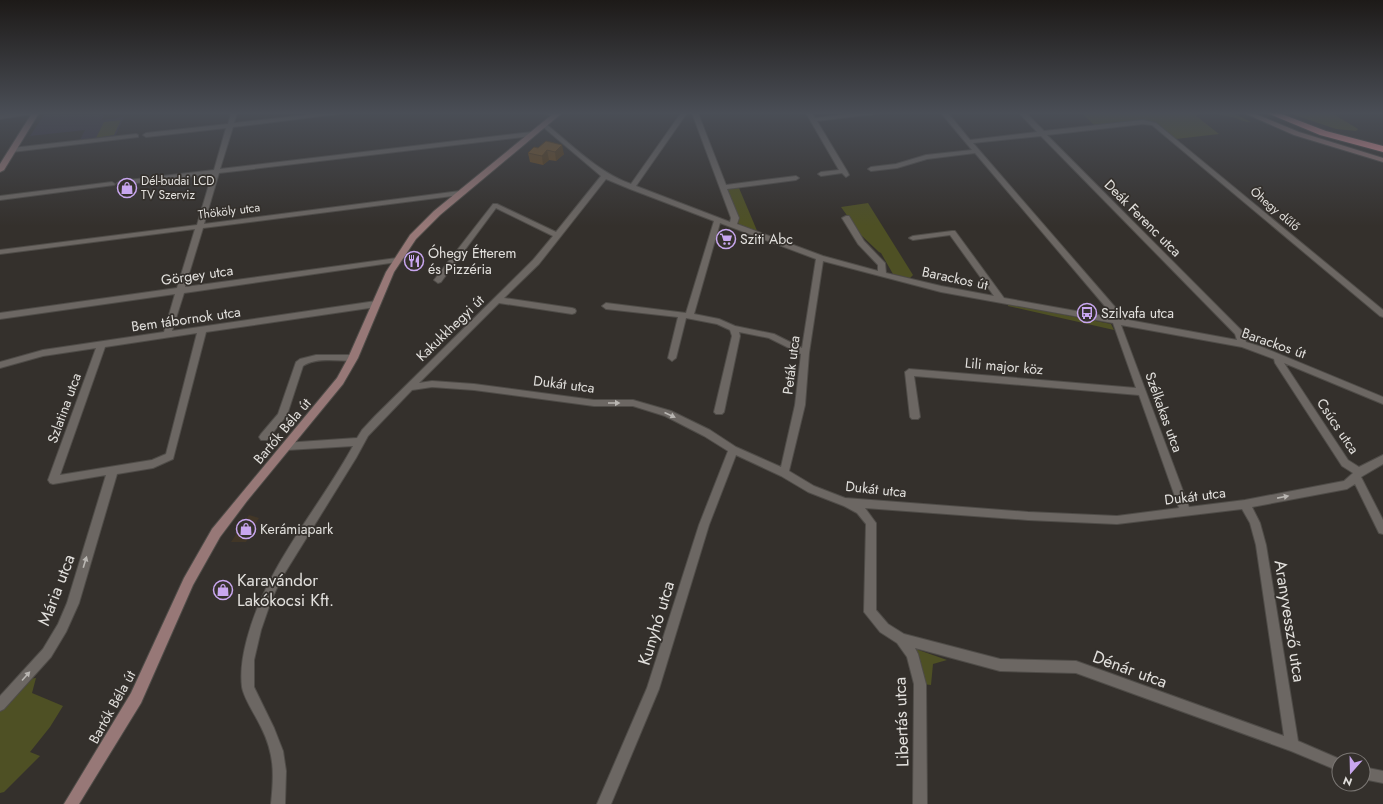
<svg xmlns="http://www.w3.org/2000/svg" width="1383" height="804" font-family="Jost,sans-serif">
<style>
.commercial{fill:#413627}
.education{fill:#3a3546}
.green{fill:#4e5024}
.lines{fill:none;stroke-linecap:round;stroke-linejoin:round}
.street-casing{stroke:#4f4c48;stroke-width:2}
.secondary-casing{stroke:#4f4c48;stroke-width:2}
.highway-casing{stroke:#4f4c48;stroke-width:2}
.street{fill:#6c6763;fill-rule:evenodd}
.secondary{fill:#977877;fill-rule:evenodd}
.highway{fill:#fb9ea5;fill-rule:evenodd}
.wall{fill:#6b491c}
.shaded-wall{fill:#573c16}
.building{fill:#7c5520;stroke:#573c16}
.oneway{fill:#b9b6b2}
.labels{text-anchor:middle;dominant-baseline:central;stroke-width:3.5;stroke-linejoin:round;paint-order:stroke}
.far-poi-label{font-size:12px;fill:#e2e0dd;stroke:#34302c;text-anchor:start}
.far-street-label{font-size:12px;fill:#e2e0dd;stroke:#34302c}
.street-label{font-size:14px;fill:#e2e0dd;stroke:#34302c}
.poi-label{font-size:14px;fill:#e2e0dd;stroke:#34302c;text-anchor:start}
.near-poi-label{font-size:17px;fill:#e2e0dd;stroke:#34302c;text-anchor:start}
.near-street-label{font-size:17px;fill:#e2e0dd;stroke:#34302c}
</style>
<rect width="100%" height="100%" fill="#34302c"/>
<path class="commercial" d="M 249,515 L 259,518 L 253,528 L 250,530 L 252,530 L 246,542 L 231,542 Z"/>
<path class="education" d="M 45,113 L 105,113 L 102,120 L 124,117 L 115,137 L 80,140 L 85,130 L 30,136 Z"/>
<g class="green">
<path d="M 1082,113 L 1233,113 L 1251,122 C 1244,122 1241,120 1235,118 C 1222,114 1208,113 1195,115 L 1219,134 L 1176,139 L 1155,122 L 1144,120 L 1096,127 Z"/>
<path d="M 1289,113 L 1332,113 L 1358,129 L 1356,131 L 1336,129 Z"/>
<path d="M 121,120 L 114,135 L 96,138 L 104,122 Z"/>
<path d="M 739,188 L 758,233 L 739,225 L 726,189 Z"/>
<path d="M 868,203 L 913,275 L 910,278 L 893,274 L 881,253 L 879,252 L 861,235 L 841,207 Z"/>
<path d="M 1008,304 L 1111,324 L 1114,330 L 1008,306 Z"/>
<path d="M 910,647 L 947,660 L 933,664 L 931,685 L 923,684 Z"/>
<path d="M 36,678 L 32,693 L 63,706 L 50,727 L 30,752 L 40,756 L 4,792 L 0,793 L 0,711 L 27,679 Z"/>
</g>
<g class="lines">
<defs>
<g id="street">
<path d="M 16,113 L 39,113 L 0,119 L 0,115 Z"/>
<path d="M 231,113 L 237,113 L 234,123 L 324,113 L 346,113 L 233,127 L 220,169 L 532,132 L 535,134 L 532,136 L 219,173 L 204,224 L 460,191 L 463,193 L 460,195 L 203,228 L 185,287 L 397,258 L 401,260 L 397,262 L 184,293 L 172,331 L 376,301 L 380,304 L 376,307 L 206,332 L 173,459 L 153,468 L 117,474 L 79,603 L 66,632 L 51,657 L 4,709 L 0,711 L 0,696 L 43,649 L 58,624 L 67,603 L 106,475 L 53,484 L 50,483 L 48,480 L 96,348 L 43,356 L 0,368 L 0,362 L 43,350 L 164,332 L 175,294 L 0,319 L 0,313 L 177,288 L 195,229 L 0,254 L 0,250 L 197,225 L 212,174 L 120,185 L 117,183 L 120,181 L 214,170 L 226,128 L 146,137 L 143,135 L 146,133 L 228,124 ZM 197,333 L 166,454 L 152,460 L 60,475 L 105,347 Z"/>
<path d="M 543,113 L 557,113 L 559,115 L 556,117 Z"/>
<path d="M 681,113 L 687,113 L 636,186 L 730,222 L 731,218 L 692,113 L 698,113 L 726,185 L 796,176 L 799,178 L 796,180 L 727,189 L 739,218 L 737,224 L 823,256 L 878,271 L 878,265 L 858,244 L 842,218 L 846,216 L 849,216 L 864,241 L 885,263 L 886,273 L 941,286 L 994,296 L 950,235 L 913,240 L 909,238 L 913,236 L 952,231 L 955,231 L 1004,298 L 1115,318 L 975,153 L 927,159 L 897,168 L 871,171 L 868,169 L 871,167 L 896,164 L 926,155 L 972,150 L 941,113 L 948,113 L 970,140 L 1037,132 L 1019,113 L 1026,113 L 1044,131 L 1143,120 L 1156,123 L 1383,310 L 1383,317 L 1380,316 L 1152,125 L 1143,124 L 1047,135 L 1242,331 L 1246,342 L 1262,347 L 1383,397 L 1383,404 L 1284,363 L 1348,460 L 1359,467 L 1383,455 L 1383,464 L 1361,477 L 1383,520 L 1383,534 L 1379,533 L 1355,484 L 1347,489 L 1252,507 L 1260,523 L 1266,545 L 1298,741 L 1342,760 L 1339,760 L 1339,771 L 1291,751 L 1076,673 L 1000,671 L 915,648 L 918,654 L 926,684 L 927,804 L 913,804 L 914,684 L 907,657 L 897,643 L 880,632 L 864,612 L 866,524 L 857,513 L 844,506 L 808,492 L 781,476 L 736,455 L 709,525 L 659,689 L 611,804 L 597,804 L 647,688 L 699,525 L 728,451 L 704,436 L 665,416 L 633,406 L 594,406 L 474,390 L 432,387 L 412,390 L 368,436 L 356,458 L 281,579 L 271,601 L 261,630 L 254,660 L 254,687 L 274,728 L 283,751 L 286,771 L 285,804 L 271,804 C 274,775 275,755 261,727 C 256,716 244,699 242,687 C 240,671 243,654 247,639 C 266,566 318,510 353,446 L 287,450 L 284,449 L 282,446 L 284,443 L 357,438 L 362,430 L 375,416 L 533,260 L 553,236 L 496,208 L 441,282 L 438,283 L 434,280 L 493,204 L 497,204 L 556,232 L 601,176 L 542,126 L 542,124 L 546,124 C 573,146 598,172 631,184 ZM 1041,136 L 1235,334 L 1237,340 L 1123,319 L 1121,314 L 973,143 ZM 606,179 L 630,189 L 714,221 L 686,313 L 606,303 L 602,306 L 606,309 L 678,317 L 668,358 L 672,361 L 676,358 L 686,318 L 717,324 L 730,330 L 732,336 L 714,412 L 716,414 L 722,414 L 724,412 L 740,336 L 739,332 L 769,338 L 801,354 L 795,405 L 781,467 L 736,447 L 710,430 L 671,411 L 633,400 L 594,400 L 474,384 L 432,381 L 419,383 L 499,303 L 572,314 L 575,313 L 576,311 L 575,309 L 572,308 L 504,298 L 539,264 ZM 720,223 L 816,259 L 802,348 L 774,334 L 735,326 L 719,319 L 694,314 ZM 823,261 L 941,292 L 1113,323 L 1136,388 L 909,369 L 905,372 L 910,417 L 912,419 L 918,419 L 920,417 L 914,376 L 1139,395 L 1179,508 L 1117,516 L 1028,512 L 845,498 L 814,486 L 789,471 L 805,405 L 809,353 ZM 1121,325 L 1242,347 L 1274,359 L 1275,363 L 1342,466 L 1353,473 L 1344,481 L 1245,500 L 1189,507 ZM 865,508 L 1028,520 L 1117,524 L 1242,509 L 1250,523 L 1256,545 L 1284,736 L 1076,661 L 1000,659 L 904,634 L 888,624 L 876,610 L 876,523 Z"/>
<path d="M 806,113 L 812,113 L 815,118 L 859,113 L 883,113 L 817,121 L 847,171 L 849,175 L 846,177 L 842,173 L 821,176 L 818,174 L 821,172 L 839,170 Z"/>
<path d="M 136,134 L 138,135 L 138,137 L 12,152 L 9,150 L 12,148 Z"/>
<path d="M 112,182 L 115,184 L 114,185 L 0,200 L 0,196 Z"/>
<path d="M 316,355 L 353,355 L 357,358 L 353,361 C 338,361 316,357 303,366 L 287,415 L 267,440 L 261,440 L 259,437 L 261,434 L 278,414 L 296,362 L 300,359 Z"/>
<path d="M 1363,767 L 1383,771 L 1383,783 L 1363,779 Z"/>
</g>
<g id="secondary">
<path d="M 32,113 L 39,113 L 4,170 L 0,172 L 0,164 Z"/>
<path d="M 554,113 L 562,113 L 440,215 L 416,239 L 394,272 L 358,358 L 343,384 L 247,501 L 220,537 L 193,585 L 141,703 L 79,804 L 64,804 L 131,693 L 184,578 L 212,529 L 337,378 L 348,358 L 386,272 L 410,235 L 434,211 Z"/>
<path d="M 1244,113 L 1253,113 L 1299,132 L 1383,158 L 1383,162 L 1294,135 Z"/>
</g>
<path id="highway" d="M 1267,113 L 1279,113 L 1326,131 L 1383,146 L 1383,152 L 1320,135 Z"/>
</defs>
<use href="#street" class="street-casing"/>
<use href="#secondary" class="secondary-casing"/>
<use href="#highway" class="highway-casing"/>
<use href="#street" class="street"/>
<use href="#secondary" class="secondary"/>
<use href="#highway" class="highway"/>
</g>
<path class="wall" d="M 534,147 L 564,154 L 556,161 L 549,160 L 543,165 L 530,162 L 528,153 Z"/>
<g class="shaded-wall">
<path d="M 562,145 L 564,154 L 556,161 L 555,152 Z"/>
<path d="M 547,150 L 549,160 L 543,165 L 542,156 Z"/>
</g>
<path class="building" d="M 546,141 L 562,145 L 555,152 L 547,150 L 542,156 L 528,153 L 534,147 L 538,148 Z"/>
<defs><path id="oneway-solid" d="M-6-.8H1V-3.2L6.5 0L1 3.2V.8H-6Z"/></defs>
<g class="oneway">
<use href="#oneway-solid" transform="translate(614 403)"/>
<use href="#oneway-solid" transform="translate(670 415) rotate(24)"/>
<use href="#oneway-solid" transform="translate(1283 497) rotate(-11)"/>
<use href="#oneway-solid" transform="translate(85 562) rotate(-73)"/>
<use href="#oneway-solid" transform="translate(26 676) rotate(-48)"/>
</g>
<linearGradient id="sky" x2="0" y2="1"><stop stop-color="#1d1a18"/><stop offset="0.5" stop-color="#4a4e56"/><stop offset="1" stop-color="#4a4e56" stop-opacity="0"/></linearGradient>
<rect width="1383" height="226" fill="url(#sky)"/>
<defs>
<symbol id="shop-ring" viewBox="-11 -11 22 22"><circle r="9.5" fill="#34302c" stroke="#c8a6ef" stroke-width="1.5"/><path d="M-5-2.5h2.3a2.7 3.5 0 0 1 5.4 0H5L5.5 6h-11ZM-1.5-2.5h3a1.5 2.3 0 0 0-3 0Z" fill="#c8a6ef"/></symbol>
<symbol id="supermarket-ring" viewBox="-11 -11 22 22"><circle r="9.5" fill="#34302c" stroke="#c8a6ef" stroke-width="1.5"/><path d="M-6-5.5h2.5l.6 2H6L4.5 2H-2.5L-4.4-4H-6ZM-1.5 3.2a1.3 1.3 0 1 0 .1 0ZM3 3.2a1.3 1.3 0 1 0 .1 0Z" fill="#c8a6ef"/></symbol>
<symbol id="restaurant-ring" viewBox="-11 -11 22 22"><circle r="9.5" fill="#34302c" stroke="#c8a6ef" stroke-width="1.5"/><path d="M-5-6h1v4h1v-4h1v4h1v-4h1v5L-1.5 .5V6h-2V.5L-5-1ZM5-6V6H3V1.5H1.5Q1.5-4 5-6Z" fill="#c8a6ef"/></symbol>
<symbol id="bus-ring" viewBox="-11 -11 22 22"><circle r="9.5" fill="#34302c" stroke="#c8a6ef" stroke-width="1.5"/><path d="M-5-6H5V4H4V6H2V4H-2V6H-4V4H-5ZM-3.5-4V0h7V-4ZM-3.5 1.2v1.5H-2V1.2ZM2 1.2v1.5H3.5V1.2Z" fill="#c8a6ef"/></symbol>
</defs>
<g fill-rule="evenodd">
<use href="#shop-ring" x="116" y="177" width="22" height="22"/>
<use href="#supermarket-ring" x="715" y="228" width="22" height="22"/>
<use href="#restaurant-ring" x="403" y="250" width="22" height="22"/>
<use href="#bus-ring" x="1076" y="302" width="22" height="22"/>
<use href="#shop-ring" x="235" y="518" width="22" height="22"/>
<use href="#shop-ring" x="212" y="579" width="22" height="22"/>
</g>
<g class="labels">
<g class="far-poi-label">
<text x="141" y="181">Dél-budai LCD<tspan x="141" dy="14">TV Szerviz</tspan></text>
</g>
<g class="far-street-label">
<text transform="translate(1275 209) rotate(40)">Óhegy dűlő</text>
<text transform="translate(229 211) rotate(-7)">Thököly utca</text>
</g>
<g class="street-label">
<text transform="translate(1143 218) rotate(45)">Deák Ferenc utca</text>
<text transform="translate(197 275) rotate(-8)">Görgey utca</text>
<text transform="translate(955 278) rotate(12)">Barackos út</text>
<text transform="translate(186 319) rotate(-8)">Bem tábornok utca</text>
<text transform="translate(450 328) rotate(-44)">Kakukkhegyi út</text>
<text transform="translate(1274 343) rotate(19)">Barackos út</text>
<text transform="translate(791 365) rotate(-83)">Peták utca</text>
<text transform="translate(1004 366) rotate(5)">Lili major köz</text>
<text transform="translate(564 384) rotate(7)">Dukát utca</text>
<text transform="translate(64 408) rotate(-70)">Szlatina utca</text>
<text transform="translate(1164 412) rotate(70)">Szélkakas utca</text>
<text transform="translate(1338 426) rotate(56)">Csúcs utca</text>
<text transform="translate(282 431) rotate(-50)">Bartók Béla út</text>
<text transform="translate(876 489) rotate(6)">Dukát utca</text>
<text transform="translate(1195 496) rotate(-7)">Dukát utca</text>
<text transform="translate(112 707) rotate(-61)">Bartók Béla út</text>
</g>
<g class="poi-label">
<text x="740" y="239">Sziti Abc</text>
<text x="428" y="253">Óhegy Étterem<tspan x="428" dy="16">és Pizzéria</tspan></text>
<text x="1101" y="313">Szilvafa utca</text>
<text x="260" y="529">Kerámiapark</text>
</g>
<g class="near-poi-label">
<text x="237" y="580">Karavándor<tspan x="237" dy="20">Lakókocsi Kft.</tspan></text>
</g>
<g class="near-street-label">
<text transform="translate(56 590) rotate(-69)">Mária utca</text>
<text transform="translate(1290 621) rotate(81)">Aranyvessző utca</text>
<text transform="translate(656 623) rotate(-73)">Kunyhó utca</text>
<text transform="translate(1130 669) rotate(20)">Dénár utca</text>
<text transform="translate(901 722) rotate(-92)">Libertás utca</text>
</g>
</g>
<g transform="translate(1351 772) rotate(200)"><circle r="19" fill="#34302c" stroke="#7a7673"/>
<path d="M0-3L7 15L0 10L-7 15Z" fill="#c8a6ef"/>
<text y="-6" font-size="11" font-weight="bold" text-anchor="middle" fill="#e2e0dd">N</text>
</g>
</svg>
